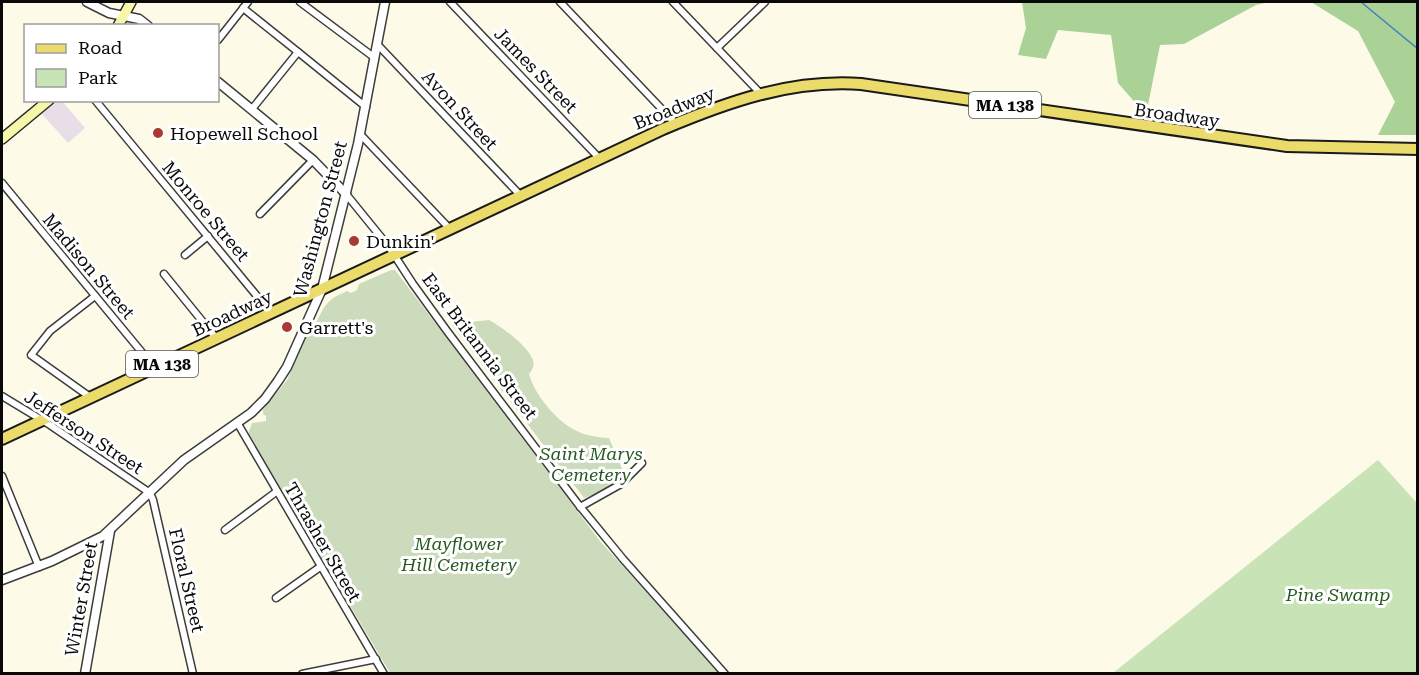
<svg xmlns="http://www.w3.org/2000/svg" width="1419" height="675" font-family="'Roboto Serif',serif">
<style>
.industrial{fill:#e8dee8}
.green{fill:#c8e3b6}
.forest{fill:#aad297}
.cemetery{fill:#cddbbd}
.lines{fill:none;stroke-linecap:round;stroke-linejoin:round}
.stream{stroke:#407dbf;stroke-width:1.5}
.minor-casing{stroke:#3c3c3c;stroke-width:9}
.tertiary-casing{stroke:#3c3c3c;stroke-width:11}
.secondary-casing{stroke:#2b2b2b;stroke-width:12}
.primary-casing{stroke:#1a1a1a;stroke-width:14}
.minor{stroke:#fff;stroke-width:6}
.tertiary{stroke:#fff;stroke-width:8}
.secondary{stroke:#f6f7a9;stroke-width:9}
.primary{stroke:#ebdb6a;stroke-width:10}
.poi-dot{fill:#aa3a30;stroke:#fff;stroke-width:2}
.labels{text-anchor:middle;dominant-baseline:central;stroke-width:6;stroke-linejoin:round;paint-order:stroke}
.shield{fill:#fff;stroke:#535353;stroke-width:1.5}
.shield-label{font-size:16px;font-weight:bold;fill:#090909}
.street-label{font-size:18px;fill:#090909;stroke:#fff}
.poi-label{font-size:18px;fill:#090909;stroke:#fff;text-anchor:start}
.park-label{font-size:18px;font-style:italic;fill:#265921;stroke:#fff}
</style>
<rect width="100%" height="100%" fill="#fdfbe8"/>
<path class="industrial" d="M 56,101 L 62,101 L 85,128 L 68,143 L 41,113 Z"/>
<path class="green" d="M 1378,460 L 1417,503 L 1417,673 L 1113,673 Z"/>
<g class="forest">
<path d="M 1022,2 L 1269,2 L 1256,5 L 1184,44 L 1160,45 L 1146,115 L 1118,83 L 1111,35 L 1058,30 L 1046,59 L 1018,55 L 1026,28 Z"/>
<path d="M 1311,2 L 1417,2 L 1417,135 L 1378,135 L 1395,102 L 1358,31 Z"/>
</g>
<g class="cemetery">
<path d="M 391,270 L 395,270 L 600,541 L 719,673 L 390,673 L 248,434 L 252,423 L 266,421 L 266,416 L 263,414 L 263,410 L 287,380 L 311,326 L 315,325 C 325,305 326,300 347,291 L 351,293 L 357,290 L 359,284 Z"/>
<path d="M 489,320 C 502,327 528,346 533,360 C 535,366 532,370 529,374 C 534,394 558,423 577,431 C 583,435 601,438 609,438 L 626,478 L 614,487 L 584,498 L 451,324 Z"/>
</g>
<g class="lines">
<path class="stream" d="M 1361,2 L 1418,49"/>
<defs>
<g id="minor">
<path d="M 300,2 L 375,58"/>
<path d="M 450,2 L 600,159"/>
<path d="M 560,2 L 676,124"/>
<path d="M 673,2 L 760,93"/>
<path d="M 243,8 L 298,52"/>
<path d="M 218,40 L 248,2"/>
<path d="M 377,44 L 521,196"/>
<path d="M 717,48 L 765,2"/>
<path d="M 95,100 L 271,313"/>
<path d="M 252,109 L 298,52 L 366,107"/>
<path d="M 360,134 L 450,229"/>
<path d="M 2,183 L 154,367"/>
<path d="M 346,194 L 389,247 L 413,284 L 447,331 L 578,504 L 623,559 L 725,674"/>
<path d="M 260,214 L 313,160"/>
<path d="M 185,255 L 208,236"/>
<path d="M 164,274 L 216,338"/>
<path d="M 2,396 L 50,425 L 150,493 L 153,500 L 193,674"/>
<path d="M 90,397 L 31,355 L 50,331 L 95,296"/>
<path d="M 238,424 L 384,674"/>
<path d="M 2,476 L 39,567"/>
<path d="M 580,507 L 621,484 L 642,463"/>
<path d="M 225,530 L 276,492"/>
<path d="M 276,598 L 320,567"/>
<path d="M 302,674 L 376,659"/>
</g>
<g id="tertiary">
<path d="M 87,2 L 109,13 L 139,19 L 148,26"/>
<path d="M 218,82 L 313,160 L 346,194"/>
<path d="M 2,580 L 52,561 L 103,536 L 184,460 L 251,413 L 265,399 L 278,381 L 287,367 L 322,289 L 358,144 L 385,2"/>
<path d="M 85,674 L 110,531"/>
</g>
<g id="secondary">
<path d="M 118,26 L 131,2"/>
<path d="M 2,139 L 49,100"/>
</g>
<path id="primary" d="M 2,439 L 663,129 C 727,102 791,79 861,84 L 1287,146 L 1418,149"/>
</defs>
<use href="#minor" class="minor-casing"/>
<use href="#tertiary" class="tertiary-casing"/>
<use href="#secondary" class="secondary-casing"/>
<use href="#primary" class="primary-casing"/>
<use href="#minor" class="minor"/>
<use href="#tertiary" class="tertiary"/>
<use href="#secondary" class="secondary"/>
<use href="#primary" class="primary"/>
</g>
<g class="poi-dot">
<circle cx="158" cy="133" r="6"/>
<circle cx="354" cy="241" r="6"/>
<circle cx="287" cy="327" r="6"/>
</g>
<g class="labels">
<g class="shield">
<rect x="969" y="92" width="72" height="26" rx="4.5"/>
<rect x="126" y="351" width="72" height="26" rx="4.5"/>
</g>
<g class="shield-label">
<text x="1005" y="105">MA 138</text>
<text x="162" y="364">MA 138</text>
</g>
<g class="street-label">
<text transform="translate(536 70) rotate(46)">James Street</text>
<text transform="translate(674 108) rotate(-22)">Broadway</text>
<text transform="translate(460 110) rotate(47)">Avon Street</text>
<text transform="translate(1177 115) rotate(8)">Broadway</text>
<text transform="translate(206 211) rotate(50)">Monroe Street</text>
<text transform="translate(320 219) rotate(-75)">Washington Street</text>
<text transform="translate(89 266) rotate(50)">Madison Street</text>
<text transform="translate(232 313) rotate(-25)">Broadway</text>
<text transform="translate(480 346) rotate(53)">East Britannia Street</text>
<text transform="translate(84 432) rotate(33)">Jefferson Street</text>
<text transform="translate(323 542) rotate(60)">Thrasher Street</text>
<text transform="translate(187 580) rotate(77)">Floral Street</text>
<text transform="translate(81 599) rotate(-80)">Winter Street</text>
</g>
<g class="poi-label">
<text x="170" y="133">Hopewell School</text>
<text x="366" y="241">Dunkin'</text>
<text x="299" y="327">Garrett's</text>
</g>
<g class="park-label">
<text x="591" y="453">Saint Marys<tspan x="591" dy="21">Cemetery</tspan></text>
<text x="459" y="543">Mayflower<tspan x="459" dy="21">Hill Cemetery</tspan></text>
<text x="1338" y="594">Pine Swamp</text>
</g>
</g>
<rect width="1419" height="675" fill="none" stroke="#090909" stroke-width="6"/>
<rect x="24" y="24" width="195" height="78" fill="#ffffff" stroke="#9d9d9d" stroke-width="1.5"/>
<rect x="36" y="44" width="30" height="9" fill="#ebdb6a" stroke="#9d9d9d" stroke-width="1.5"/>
<text x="78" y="54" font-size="18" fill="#090909">Road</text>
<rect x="36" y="69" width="30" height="18" fill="#c8e3b6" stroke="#9d9d9d" stroke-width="1.5"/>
<text x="78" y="84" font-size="18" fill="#090909">Park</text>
</svg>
